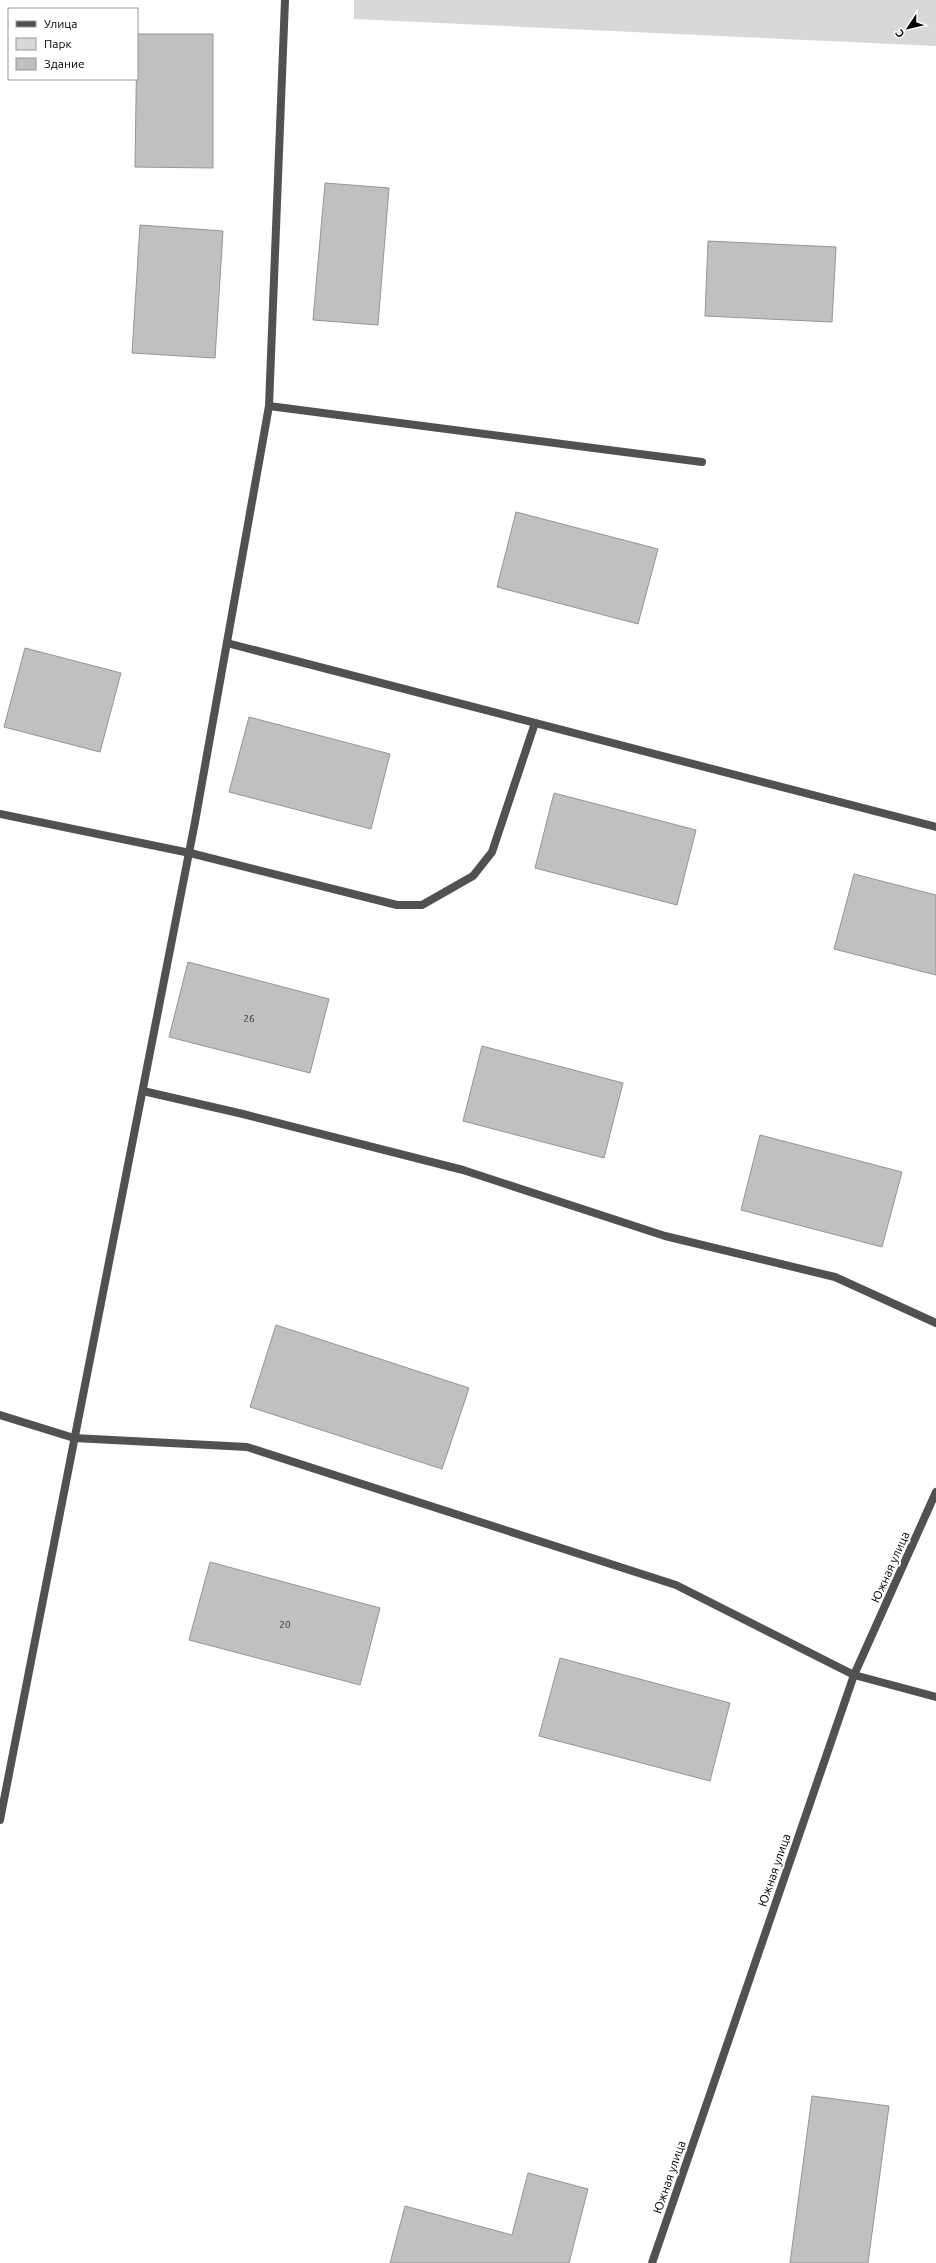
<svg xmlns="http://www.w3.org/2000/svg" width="936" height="2263" font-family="Ubuntu,sans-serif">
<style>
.green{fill:#d8d8d8}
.building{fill:#c0c0c0;stroke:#959595}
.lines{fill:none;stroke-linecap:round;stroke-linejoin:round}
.minor{stroke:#515151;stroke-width:8}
.labels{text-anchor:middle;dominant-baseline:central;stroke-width:4;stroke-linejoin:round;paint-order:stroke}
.number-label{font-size:10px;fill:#303030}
.street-label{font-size:12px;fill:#000;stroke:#fff}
</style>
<rect width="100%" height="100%" fill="#fff"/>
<path class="green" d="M 354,0 L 936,0 L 936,46 L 354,19 Z"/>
<g class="building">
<path d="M 137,34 L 213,34 L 213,168 L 135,167 Z"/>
<path d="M 325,183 L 389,188 L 378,325 L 313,320 Z"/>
<path d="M 140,225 L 223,231 L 215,358 L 132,353 Z"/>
<path d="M 708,241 L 836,247 L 832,322 L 705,316 Z"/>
<path d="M 516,512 L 658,549 L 638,624 L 497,587 Z"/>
<path d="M 25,648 L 121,673 L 100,752 L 4,727 Z"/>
<path d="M 249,717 L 390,754 L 371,829 L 229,792 Z"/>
<path d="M 554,793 L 696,830 L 677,905 L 535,868 Z"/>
<path d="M 854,874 L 936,895 L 936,975 L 834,949 Z"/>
<path d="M 188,962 L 329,999 L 310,1073 L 169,1037 Z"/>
<path d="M 482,1046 L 623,1083 L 604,1158 L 463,1121 Z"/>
<path d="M 760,1135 L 902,1172 L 882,1247 L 741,1210 Z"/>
<path d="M 276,1325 L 469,1388 L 442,1469 L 250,1407 Z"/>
<path d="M 210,1562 L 380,1608 L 360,1685 L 189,1640 Z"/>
<path d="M 560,1658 L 730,1703 L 710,1781 L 539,1736 Z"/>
<path d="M 812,2096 L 889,2106 L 868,2263 L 790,2263 Z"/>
<path d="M 528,2173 L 588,2189 L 569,2263 L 390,2263 L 405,2206 L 512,2235 Z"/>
</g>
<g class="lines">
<g class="minor">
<path d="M 269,406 L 702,462"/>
<path d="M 227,643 L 936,827"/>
<path d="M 0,814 L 190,853 L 397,905 L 422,905 L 473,876 L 492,852 L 535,723"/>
<path d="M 143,1091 L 243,1114 L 463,1170 L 665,1236 L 835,1277 L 936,1323"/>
<path d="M 0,1415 L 74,1438 L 247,1447 L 676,1585 L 854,1675 L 936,1697"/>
<path d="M 0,1820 L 195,822 L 269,406 L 285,0"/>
<path d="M 652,2263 L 854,1675 L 936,1492"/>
</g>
</g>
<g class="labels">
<g class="number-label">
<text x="249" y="1018">26</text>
<text x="285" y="1624">20</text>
</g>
<g class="street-label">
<text transform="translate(890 1567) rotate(-66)">Южная улица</text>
<text transform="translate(774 1870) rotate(-71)">Южная улица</text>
<text transform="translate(669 2177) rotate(-71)">Южная улица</text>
</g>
</g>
<rect x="8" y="8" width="130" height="72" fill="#ffffff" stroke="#999999"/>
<rect x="16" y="21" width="20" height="6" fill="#515151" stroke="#999999"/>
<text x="44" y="28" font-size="12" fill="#000000">Улица</text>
<rect x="16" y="38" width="20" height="12" fill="#d8d8d8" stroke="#999999"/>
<text x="44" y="48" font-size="12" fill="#000000">Парк</text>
<rect x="16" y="58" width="20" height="12" fill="#c0c0c0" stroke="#999999"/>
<text x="44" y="68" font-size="12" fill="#000000">Здание</text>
<g transform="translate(908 28) rotate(235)" stroke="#ffffff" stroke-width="3" paint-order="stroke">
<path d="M0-3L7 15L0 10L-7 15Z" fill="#000000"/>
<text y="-6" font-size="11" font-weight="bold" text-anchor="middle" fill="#000000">С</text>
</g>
</svg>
